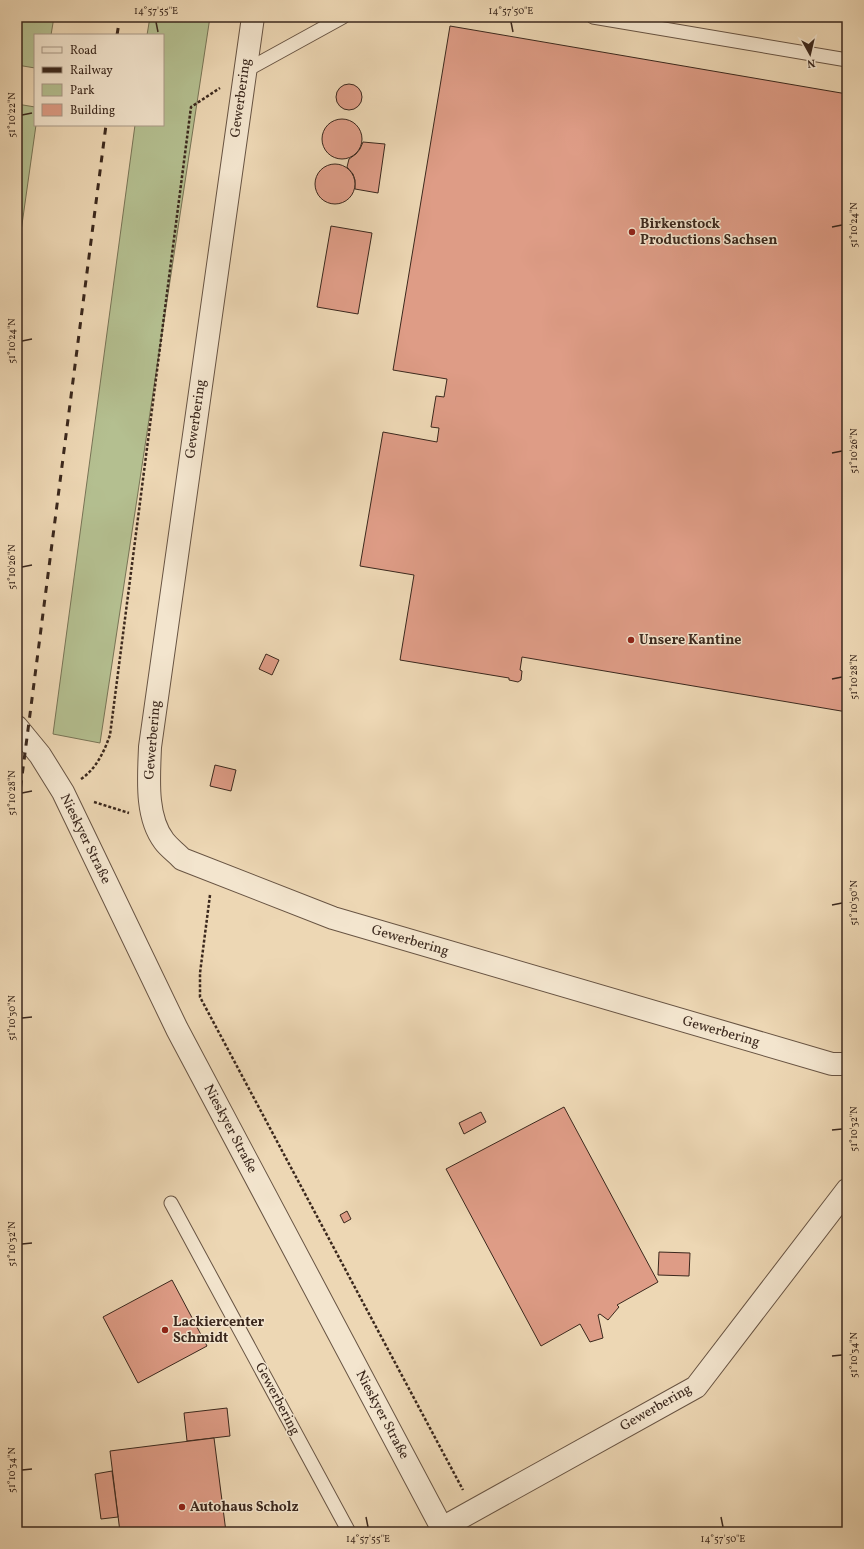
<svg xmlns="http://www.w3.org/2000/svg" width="864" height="1549" font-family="Vollkorn,serif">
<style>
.green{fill:#b4bf90;stroke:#787456}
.building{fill:#de9c86;stroke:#3b281d}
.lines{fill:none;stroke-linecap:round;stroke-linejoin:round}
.lane-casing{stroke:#685443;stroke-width:15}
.street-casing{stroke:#685443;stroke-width:24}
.path{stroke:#3b281d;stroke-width:2.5;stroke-dasharray:3 2;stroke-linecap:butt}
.lane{stroke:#f3e5ce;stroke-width:13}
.street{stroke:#f3e5ce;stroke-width:22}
.rail{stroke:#3b281d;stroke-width:3;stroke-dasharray:7 7;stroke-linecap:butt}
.ticks{fill:none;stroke:#3b281d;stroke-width:1.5}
.poi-dot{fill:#8f2418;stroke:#f3e5ce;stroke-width:1.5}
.labels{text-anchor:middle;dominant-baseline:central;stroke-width:3;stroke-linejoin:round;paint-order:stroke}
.street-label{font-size:14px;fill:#3b281d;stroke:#f3e5ce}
.poi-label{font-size:14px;font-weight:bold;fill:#3b281d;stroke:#f3e5ce;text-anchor:start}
.neatline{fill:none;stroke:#3b281d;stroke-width:1.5}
.ticks-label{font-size:10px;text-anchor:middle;fill:#3b281d}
</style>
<rect width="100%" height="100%" fill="#edd7b4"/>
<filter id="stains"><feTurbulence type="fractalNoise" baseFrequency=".005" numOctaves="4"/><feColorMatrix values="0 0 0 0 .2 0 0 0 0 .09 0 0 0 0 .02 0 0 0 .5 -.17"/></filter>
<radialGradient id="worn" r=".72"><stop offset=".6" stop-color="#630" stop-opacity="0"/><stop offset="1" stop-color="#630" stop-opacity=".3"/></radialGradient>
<g class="green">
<path d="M 17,17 L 54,17 L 51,35 L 35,35 L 35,68 L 17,65 Z"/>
<path d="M 150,17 L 210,17 L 100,743 L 53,734 L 135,125 L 163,125 L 163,35 L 147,35 Z"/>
<path d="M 17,104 L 35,107 L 36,125 L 17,260 Z"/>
</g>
<g class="building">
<path d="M 450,26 L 847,94 L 847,712 L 522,657 L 520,670 L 522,671 L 521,680 L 518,682 L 509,680 L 509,678 L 400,660 L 414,575 L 360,566 L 383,432 L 437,442 L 439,428 L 431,427 L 436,396 L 444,397 L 447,379 L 393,370 Z"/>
<circle cx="349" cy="97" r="13"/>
<circle cx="342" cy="139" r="20"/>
<path d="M 363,142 L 385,144 L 378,193 L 355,189 L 355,180 L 353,174 L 347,167 L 349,159 L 356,154 L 360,149 Z"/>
<circle cx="335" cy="184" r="20"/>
<path d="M 331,226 L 372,233 L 358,314 L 317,307 Z"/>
<path d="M 266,654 L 279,660 L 272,675 L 259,669 Z"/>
<path d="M 215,765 L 236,770 L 231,791 L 210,786 Z"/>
<path d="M 564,1107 L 658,1282 L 617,1305 L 619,1307 L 608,1320 L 600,1314 L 598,1315 L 603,1338 L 590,1342 L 580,1324 L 541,1346 L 446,1169 Z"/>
<path d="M 481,1112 L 486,1122 L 464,1134 L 459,1123 Z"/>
<path d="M 347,1211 L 351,1219 L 344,1223 L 340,1215 Z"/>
<path d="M 659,1252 L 690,1253 L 689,1276 L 658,1275 Z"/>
<path d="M 172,1280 L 207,1346 L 138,1383 L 103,1317 Z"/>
<path d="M 227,1408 L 230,1436 L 187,1441 L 184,1413 Z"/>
<path d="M 214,1438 L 226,1532 L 120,1532 L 110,1451 Z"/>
<path d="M 112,1471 L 118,1517 L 101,1519 L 95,1474 Z"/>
</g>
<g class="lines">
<defs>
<g id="lane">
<path d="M 593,17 L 847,60"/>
<path d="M 245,71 L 343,17"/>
<path d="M 171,1203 L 349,1532"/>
</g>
<g id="street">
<path d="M 253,17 L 150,747 C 149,776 145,816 164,841 C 169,848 177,853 182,859 L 333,918 L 832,1064 L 847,1064"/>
<path d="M 17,727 L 40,755 L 63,792 L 177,1029 L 444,1532"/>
<path d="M 442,1528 L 696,1387 L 847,1190"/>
</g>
</defs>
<use href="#lane" class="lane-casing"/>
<use href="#street" class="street-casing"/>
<g class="path">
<path d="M 81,779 C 96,769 104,752 110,735 L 191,107 L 220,88"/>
<path d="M 94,802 L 129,813"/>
<path d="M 210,895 L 200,973 L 200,997 L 463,1490"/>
</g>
<use href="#lane" class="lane"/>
<use href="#street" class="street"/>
<g class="rail">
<path d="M 117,35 L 120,17"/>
<path d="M 17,815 L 106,125"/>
</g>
</g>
<path class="ticks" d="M 156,22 L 158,32M 511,22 L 513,32M 22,115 L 32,113M 832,227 L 842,225M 22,341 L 32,339M 832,453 L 842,451M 22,567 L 32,565M 832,679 L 842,677M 22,793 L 32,791M 832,905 L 842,903M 22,1018 L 32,1017M 832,1130 L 842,1129M 22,1244 L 32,1243M 832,1356 L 842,1355M 22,1470 L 32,1469M 366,1517 L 368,1527M 721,1517 L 723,1527"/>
<g class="poi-dot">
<circle cx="632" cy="232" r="4"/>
<circle cx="631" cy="640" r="4"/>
<circle cx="165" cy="1330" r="4"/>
<circle cx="182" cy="1507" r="4"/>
</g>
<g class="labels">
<g class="street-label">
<text transform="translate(241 98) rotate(-82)">Gewerbering</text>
<text transform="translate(196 419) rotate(-82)">Gewerbering</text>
<text transform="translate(153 740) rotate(-85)">Gewerbering</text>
<text transform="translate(85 839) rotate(64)">Nieskyer Straße</text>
<text transform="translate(410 941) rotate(16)">Gewerbering</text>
<text transform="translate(721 1032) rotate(16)">Gewerbering</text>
<text transform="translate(230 1129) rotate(62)">Nieskyer Straße</text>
<text transform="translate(277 1399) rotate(62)">Gewerbering</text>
<text transform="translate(656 1408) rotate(-30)">Gewerbering</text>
<text transform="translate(382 1415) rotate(62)">Nieskyer Straße</text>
</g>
<g class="poi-label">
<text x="640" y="224">Birkenstock<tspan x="640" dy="16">Productions Sachsen</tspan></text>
<text x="639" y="640">Unsere Kantine</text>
<text x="173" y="1322">Lackiercenter<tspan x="173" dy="16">Schmidt</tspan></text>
<text x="190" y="1507">Autohaus Scholz</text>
</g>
</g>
<rect width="864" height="1549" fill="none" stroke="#edd7b4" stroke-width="44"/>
<rect x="34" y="34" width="130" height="92" fill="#f3e5ce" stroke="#a99987"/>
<rect x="42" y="47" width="20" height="6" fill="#f3e5ce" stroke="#a99987"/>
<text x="70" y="54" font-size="12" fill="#3b281d">Road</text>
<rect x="42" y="67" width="20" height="6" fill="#3b281d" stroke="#a99987"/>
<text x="70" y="74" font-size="12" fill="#3b281d">Railway</text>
<rect x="42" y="84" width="20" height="12" fill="#b4bf90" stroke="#a99987"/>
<text x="70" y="94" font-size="12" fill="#3b281d">Park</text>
<rect x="42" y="104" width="20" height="12" fill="#de9c86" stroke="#a99987"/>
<text x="70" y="114" font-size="12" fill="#3b281d">Building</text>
<g transform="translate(810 54) rotate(172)" stroke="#f3e5ce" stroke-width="3" paint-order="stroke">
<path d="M0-3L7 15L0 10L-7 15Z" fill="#3b281d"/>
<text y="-6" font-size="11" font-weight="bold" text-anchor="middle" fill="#3b281d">N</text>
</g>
<rect x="22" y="22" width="820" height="1505" class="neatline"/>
<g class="ticks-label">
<text x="156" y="14">14°57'55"E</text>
<text x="511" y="14">14°57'50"E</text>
<text transform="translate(11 115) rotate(-90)" y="4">51°10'22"N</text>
<text transform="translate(853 225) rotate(-90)" y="4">51°10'24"N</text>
<text transform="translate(11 341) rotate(-90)" y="4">51°10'24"N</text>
<text transform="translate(853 451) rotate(-90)" y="4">51°10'26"N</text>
<text transform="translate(11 567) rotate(-90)" y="4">51°10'26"N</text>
<text transform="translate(853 677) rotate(-90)" y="4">51°10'28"N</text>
<text transform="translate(11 793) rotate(-90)" y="4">51°10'28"N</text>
<text transform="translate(853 903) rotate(-90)" y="4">51°10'30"N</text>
<text transform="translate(11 1018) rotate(-90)" y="4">51°10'30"N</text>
<text transform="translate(853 1129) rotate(-90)" y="4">51°10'32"N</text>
<text transform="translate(11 1244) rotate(-90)" y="4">51°10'32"N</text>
<text transform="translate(853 1355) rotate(-90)" y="4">51°10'34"N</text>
<text transform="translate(11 1470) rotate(-90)" y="4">51°10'34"N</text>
<text x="368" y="1542">14°57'55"E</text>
<text x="723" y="1542">14°57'50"E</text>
</g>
<rect width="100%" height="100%" filter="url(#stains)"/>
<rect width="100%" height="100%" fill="url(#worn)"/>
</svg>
